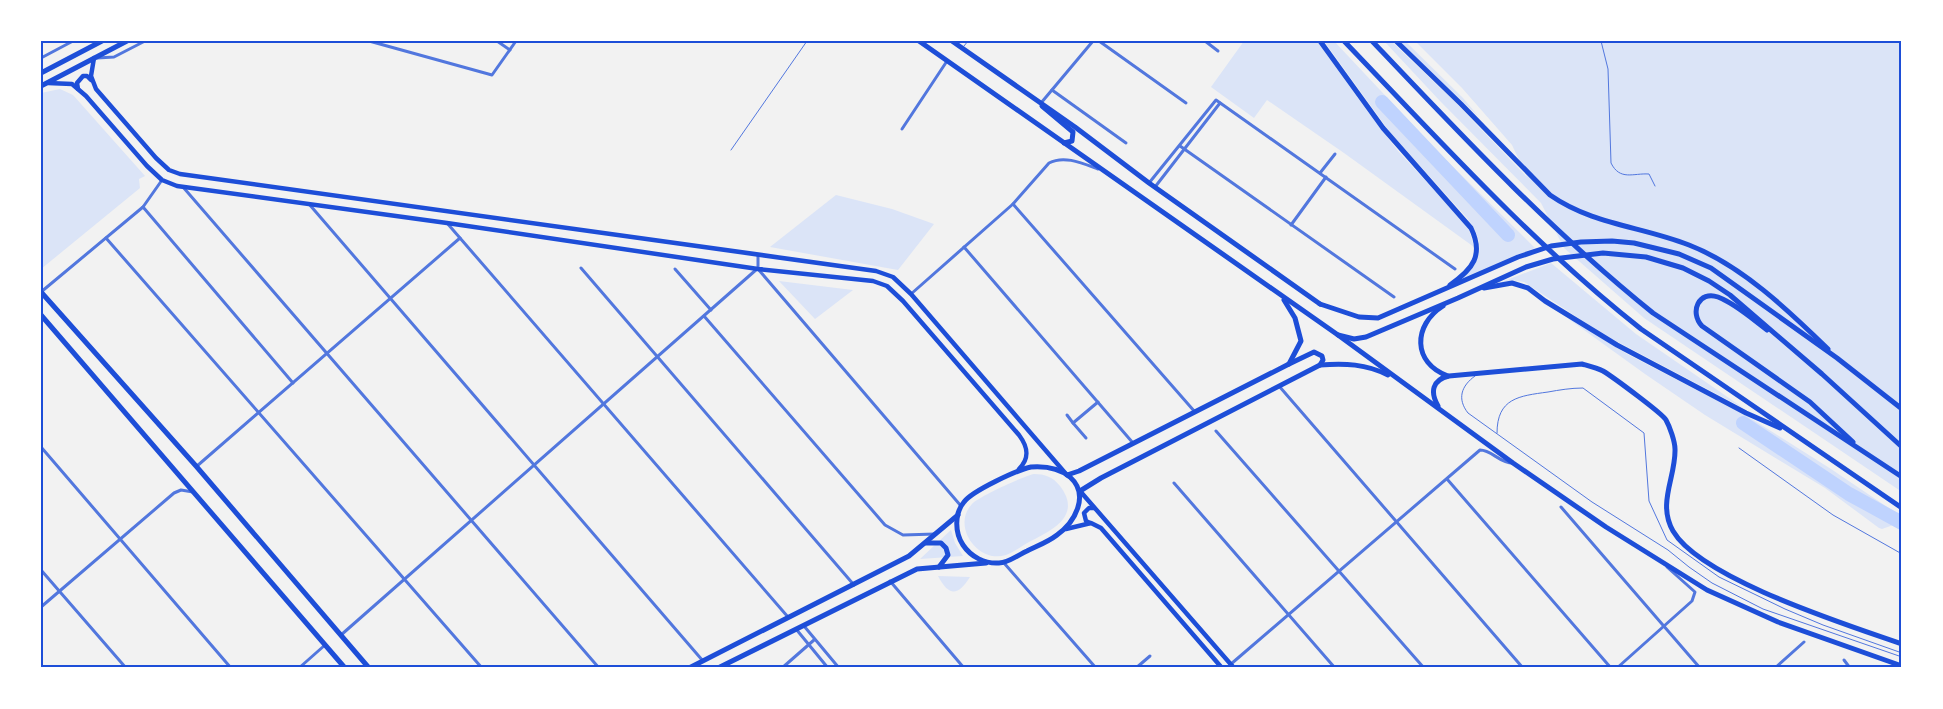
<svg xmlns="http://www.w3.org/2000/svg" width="1943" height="709" font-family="Figtree,sans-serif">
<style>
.green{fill:#dbe4f7}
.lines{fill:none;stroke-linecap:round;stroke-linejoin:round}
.river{stroke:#bfd3fe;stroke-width:14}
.service{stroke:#5277de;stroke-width:1}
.minor{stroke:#5277de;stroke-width:3}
.secondary{stroke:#1d4ed8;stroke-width:4.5}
.primary{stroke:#1d4ed8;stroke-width:5}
.trunk{stroke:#1d4ed8;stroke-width:5}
.neatline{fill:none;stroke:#1d4ed8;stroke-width:2}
</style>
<rect width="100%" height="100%" fill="#f2f2f2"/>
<g class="green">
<path d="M 1244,41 L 1317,41 L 1368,112 L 1398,151 L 1460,218 L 1469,230 L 1474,247 L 1344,153 L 1267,100 L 1254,118 L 1211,87 Z"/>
<path d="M 1324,41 L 1334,41 L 1442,156 L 1535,248 L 1509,258 L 1460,281 C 1483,261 1486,243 1467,218 L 1389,131 Z"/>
<path d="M 1384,41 L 1391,41 L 1453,100 L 1527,177 L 1512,145 L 1462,88 L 1415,41 L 1902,41 L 1902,492 L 1644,318 L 1564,248 L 1541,203 L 1440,101 Z"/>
<path d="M 1399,41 L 1405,41 L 1463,98 L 1479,117 Z"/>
<path d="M 60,89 L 73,95 L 145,176 L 139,179 L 140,188 L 41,269 L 41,93 Z"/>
<path d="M 836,195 L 892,209 L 934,224 L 898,270 L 770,247 Z"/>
<path d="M 1551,263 L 1636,334 L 1745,409 L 1601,333 L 1524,282 L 1511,280 L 1499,283 Z"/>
<path d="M 779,281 L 853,290 L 815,319 Z"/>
<path d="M 1559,312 L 1627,354 L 1747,416 L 1831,469 L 1902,517 L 1896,524 L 1882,529 L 1879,528 L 1825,488 L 1705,415 L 1645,374 Z"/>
<path d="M 1034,474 C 1045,474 1053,477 1060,486 C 1083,516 1051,531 1029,542 C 1022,546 1014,552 1006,555 C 978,564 951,526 972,504 C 978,497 1024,476 1034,474 Z"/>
<path d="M 951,530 L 955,543 L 963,556 L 920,559 Z"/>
<path d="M 938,576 L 970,577 C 958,596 949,597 938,576 Z"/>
</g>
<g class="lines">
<g class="river">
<path d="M 1382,102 L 1508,235"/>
<path d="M 1743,423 L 1849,494 L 1902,523"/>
</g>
<g class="service">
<path d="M 1601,41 L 1608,69 L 1611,163 C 1620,181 1633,173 1649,174 L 1655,186"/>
<path d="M 964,46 L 968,41"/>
<path d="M 731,150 L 807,41"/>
<path d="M 1475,376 C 1461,386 1457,399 1468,413 L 1592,502 L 1668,550 L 1689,567 L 1712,583 L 1763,609 L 1902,657"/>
<path d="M 1497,433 C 1497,398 1519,396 1548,392 C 1559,390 1571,388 1583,388 L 1644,433 L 1649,501 L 1667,540 L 1719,577 L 1785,609 L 1823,625 L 1902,653"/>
<path d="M 1739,448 L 1833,515 L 1902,554"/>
</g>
<g class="minor">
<path d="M 369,41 L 492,75 L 516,41"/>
<path d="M 497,41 L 510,50"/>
<path d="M 1099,41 L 1186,103"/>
<path d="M 1205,41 L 1218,51"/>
<path d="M 41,58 L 73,41"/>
<path d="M 97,58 L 114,57 L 145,41"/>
<path d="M 1052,90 L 1126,143"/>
<path d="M 1041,103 L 1093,41"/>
<path d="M 902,129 L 947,61"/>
<path d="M 1180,146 L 1394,297"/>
<path d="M 1320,173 L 1335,154"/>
<path d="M 1149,183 L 1216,100 L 1455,269"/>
<path d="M 183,187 L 599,668"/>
<path d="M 1155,187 L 1220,103"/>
<path d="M 309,204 L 703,661"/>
<path d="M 1013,204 L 1195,412"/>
<path d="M 143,207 L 293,383"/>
<path d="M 447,223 L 788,617"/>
<path d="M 1291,225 L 1326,177"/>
<path d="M 106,238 L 482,668"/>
<path d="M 964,247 L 1133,443"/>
<path d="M 581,268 L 854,585"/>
<path d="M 675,269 L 711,310"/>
<path d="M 758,269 L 961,506"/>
<path d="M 758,269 L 758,255"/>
<path d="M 41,292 L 143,207 L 162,180"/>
<path d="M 911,294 L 1013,204 L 1049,163 C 1064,155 1082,163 1098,169"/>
<path d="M 704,316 L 885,525 L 903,535 L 935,534"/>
<path d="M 1279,386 L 1523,668"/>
<path d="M 1067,415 L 1073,423 L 1098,402"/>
<path d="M 1073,423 L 1086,438"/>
<path d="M 1216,431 L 1424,668"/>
<path d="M 41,447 L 231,668"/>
<path d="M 197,466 L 460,238"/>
<path d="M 1447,479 L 1611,668"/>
<path d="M 1174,483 L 1335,668"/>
<path d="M 1561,507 L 1700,668"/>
<path d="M 1004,563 L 1096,668"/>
<path d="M 41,570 L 126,668"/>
<path d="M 890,581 L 964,668"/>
<path d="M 41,607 L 174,493 L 181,490 L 193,492"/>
<path d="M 804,626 L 839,668"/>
<path d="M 796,629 L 828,668"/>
<path d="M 341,635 L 757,269"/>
<path d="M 1844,660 L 1850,668"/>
<path d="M 1231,664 L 1480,450 C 1492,450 1499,463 1513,463"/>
<path d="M 299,668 L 325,645"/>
<path d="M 782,668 L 814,640"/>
<path d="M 1136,668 L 1150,656"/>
<path d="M 1617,668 L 1692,601 L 1695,592 L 1667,567"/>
<path d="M 1775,668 L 1804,642"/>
</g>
<g class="secondary">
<path d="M 94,58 L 91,76 L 96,89 L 156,158 L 169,170 L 180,174 L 876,271 L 893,277 L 911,294 L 1066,474"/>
<path d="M 48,83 L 72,84 L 86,96 L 147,166 L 162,180 L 177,186 L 447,223 L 758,269 L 873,281 L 887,286 L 903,301 L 1019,435 C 1028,447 1030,458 1019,469"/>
<path d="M 78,89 L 77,83 L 83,76 L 87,76 L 91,80"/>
<path d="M 1080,491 L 1234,668"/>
<path d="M 1090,523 L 1086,521 L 1084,513 L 1089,508 L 1094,508"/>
<path d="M 1066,529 L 1091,523 L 1101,528 L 1222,668"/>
</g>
<g class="primary">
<path d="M 919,41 L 1338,335 L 1513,463 L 1606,527 L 1707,590 L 1778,622 L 1902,666"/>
<path d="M 952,41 L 1075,127 L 1149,183 L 1320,304"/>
<path d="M 41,73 L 102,41"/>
<path d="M 41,86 L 127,41"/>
<path d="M 1042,106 L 1073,132 L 1072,141 L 1064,143"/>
<path d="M 41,292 L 196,466 L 369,668"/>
<path d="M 1443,306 C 1413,325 1412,363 1448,376"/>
<path d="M 41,315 L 345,668"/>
<path d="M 1289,364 L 1314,352 L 1322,356 L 1323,360 L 1320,365"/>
<path d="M 1438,406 C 1430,392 1432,380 1449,376 L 1582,364 C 1589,366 1597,368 1603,371 C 1613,377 1663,414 1666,420 C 1670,427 1675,442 1675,449 C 1676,477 1657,503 1673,531 C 1701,579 1848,625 1902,644"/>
<path d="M 1031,467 C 1045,466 1059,468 1070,477 C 1090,495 1075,522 1057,535 C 1048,542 1037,546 1027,551 C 1018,555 1008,563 999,563 C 985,564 971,557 963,545 C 955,533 954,514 964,502 C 972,491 1017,470 1031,467 Z"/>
<path d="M 1067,475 L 1079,471 L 1289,364 L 1301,341 L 1295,318 L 1284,300"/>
<path d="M 1080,491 L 1101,478 L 1320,365 C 1345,363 1366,364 1388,375"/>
<path d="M 926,543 L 941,543 L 946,548 L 948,555 L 939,567"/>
<path d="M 689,668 L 909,556 L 958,515"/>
<path d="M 718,668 L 917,569 L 986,563"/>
</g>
<g class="trunk">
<path d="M 1320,41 L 1383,128 L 1471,228 C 1484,255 1473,269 1450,285"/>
<path d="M 1344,41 C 1440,141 1532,243 1641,329 L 1902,508"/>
<path d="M 1372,41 C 1462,136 1551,231 1653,313 L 1902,477"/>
<path d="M 1396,41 L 1461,104 L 1550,195 C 1593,225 1641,226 1689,245 C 1741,265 1788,310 1828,349"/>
<path d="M 1484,288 L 1512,283 L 1528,288 L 1545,301 L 1617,345 L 1746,413 L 1780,428"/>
<path d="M 1320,304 L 1359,317 L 1378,318 L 1518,257 L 1551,246 L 1581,242 L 1612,241 L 1634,243 L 1679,254 L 1711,268 L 1837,358 L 1902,409"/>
<path d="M 1767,330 C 1752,319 1736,304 1718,297 C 1699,290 1689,312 1702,326 L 1810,402 L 1853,442"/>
<path d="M 1338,335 L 1354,339 L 1366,337 L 1458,298 L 1526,267 L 1553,259 L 1603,253 L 1646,257 L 1683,268 L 1709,281 L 1730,295 L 1822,374 L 1902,447"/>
</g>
</g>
<rect width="1943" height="709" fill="none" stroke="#ffffff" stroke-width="85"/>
<rect x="42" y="42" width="1858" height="624" class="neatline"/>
</svg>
